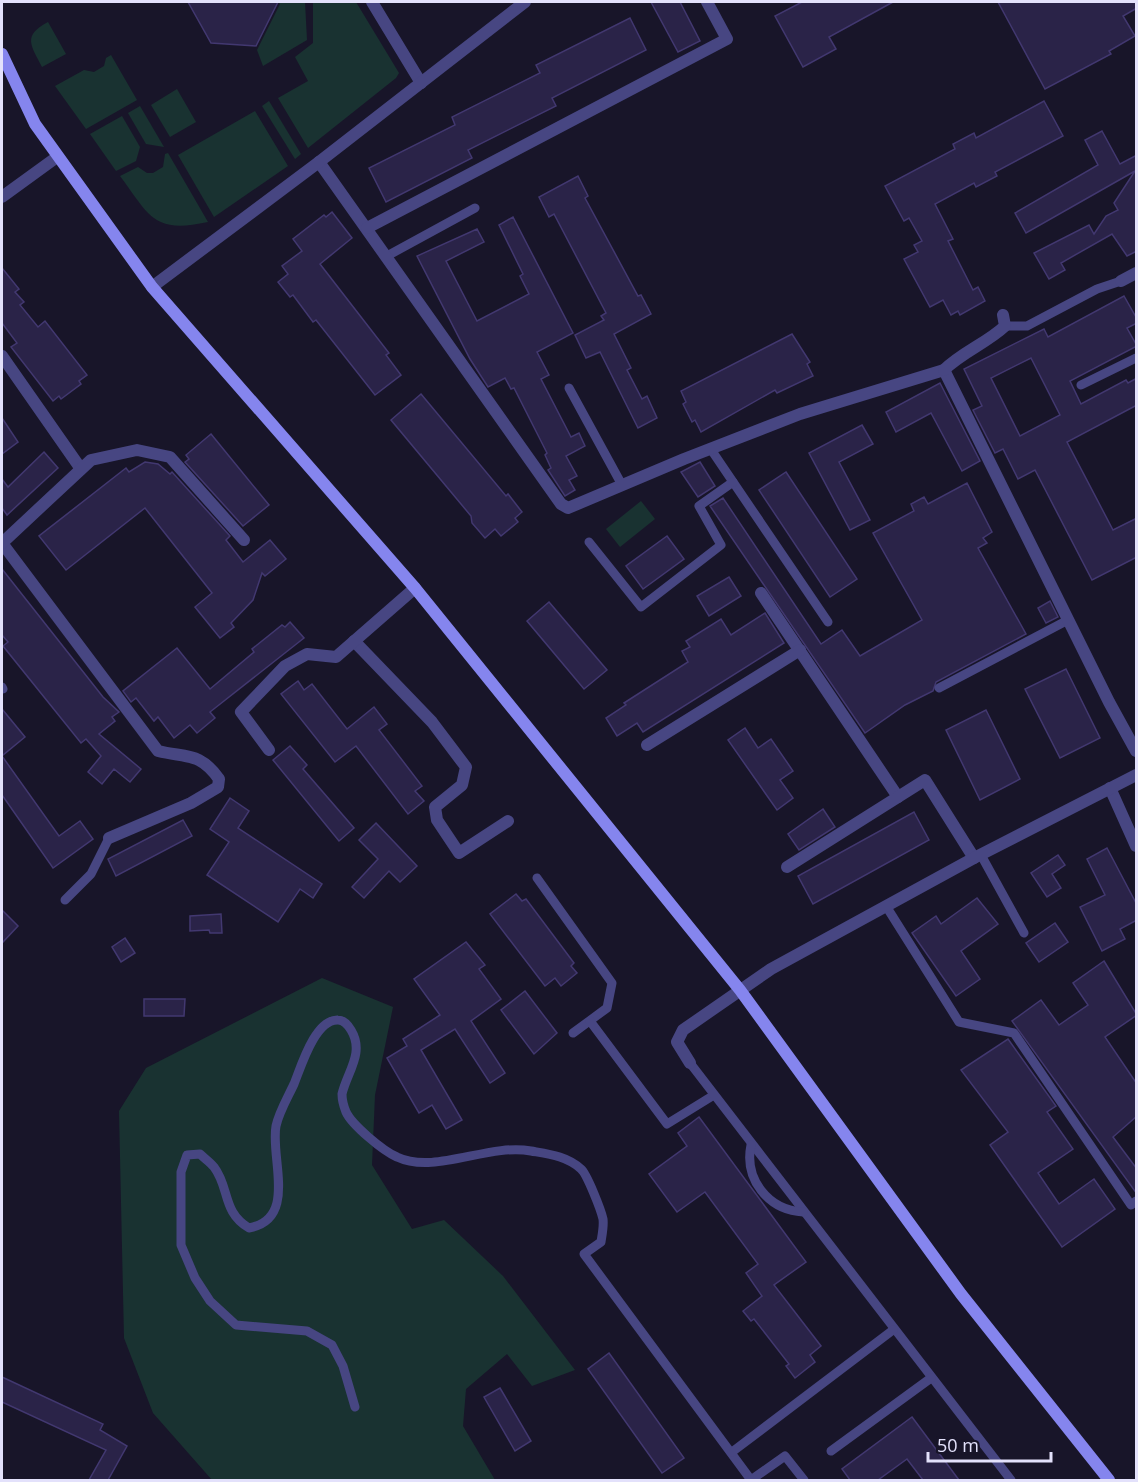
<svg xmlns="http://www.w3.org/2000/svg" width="1138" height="1482" font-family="'Open Sans',sans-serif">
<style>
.green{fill:#193231}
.building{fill:#2a2348;stroke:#423870;stroke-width:1.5;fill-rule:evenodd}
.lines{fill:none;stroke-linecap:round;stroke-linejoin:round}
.service{stroke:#474682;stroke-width:9}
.minor{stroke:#474682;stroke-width:12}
.tertiary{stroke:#474682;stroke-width:12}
.secondary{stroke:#8585ee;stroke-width:12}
</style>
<rect width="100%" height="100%" fill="#181529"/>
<g class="green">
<path d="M 278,2 L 305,2 L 307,40 L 263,66 L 257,50 L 280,4 Z"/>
<path d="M 313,2 L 356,2 L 399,73 L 396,78 L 308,148 L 278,98 L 308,81 L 295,57 L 313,43 Z"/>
<path d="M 48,22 L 66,54 L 42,67 C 31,45 22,36 48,22 Z"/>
<path d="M 111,55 L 137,100 L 86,129 L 55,86 L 84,70 L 94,72 L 104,66 L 106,58 Z"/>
<path d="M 177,89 L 196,122 L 170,137 L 151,105 Z"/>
<path d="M 269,101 L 301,154 L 295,159 L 262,106 Z"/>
<path d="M 140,106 L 164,147 L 146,144 L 128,113 Z"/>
<path d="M 255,111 L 288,166 L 214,217 L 178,155 Z"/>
<path d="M 122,116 L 140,147 L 136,161 L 116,171 L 90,134 Z"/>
<path d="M 168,153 L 208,222 C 153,234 150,216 120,176 L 138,167 L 147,173 L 153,173 L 163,167 L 165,154 Z"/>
<path d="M 641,501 L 655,519 L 620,547 L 606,529 Z"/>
<path d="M 322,978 L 393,1007 L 375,1095 L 372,1165 L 412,1229 L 444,1220 L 503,1276 L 575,1370 L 532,1386 L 507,1354 L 466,1389 L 463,1426 L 495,1480 L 212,1480 L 153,1413 L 124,1338 L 119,1111 L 146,1068 Z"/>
</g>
<g class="building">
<path d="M 188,2 L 278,2 L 256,46 L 211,43 Z"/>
<path d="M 651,2 L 680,2 L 700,41 L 678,52 Z"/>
<path d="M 802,2 L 893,2 L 829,37 L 836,49 L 803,67 L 775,16 Z"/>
<path d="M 998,2 L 1137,2 L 1137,8 L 1123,16 L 1135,36 L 1109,51 L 1111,54 L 1045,89 Z"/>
<path d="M 630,18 L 646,50 L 552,98 L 556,106 L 468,150 L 472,158 L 386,202 L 369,168 L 455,125 L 452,117 L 540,73 L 536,65 Z"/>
<path d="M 1044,101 L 1063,136 L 995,172 L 997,176 L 976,187 L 974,183 L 935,204 L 953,239 L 948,241 L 973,290 L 978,287 L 985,301 L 960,315 L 958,311 L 951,315 L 943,300 L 930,307 L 904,259 L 918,252 L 914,245 L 922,241 L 909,218 L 904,221 L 885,186 L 955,149 L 953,144 L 974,133 L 976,138 Z"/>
<path d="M 1102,131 L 1120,164 L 1137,155 L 1137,251 L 1127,256 L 1112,234 L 1061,263 L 1065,270 L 1049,279 L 1034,253 L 1089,225 L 1094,234 L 1106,216 L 1118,210 L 1114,203 L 1135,171 L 1026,233 L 1015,213 L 1098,165 L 1085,140 Z"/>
<path d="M 578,176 L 588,196 L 585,198 L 638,296 L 641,295 L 651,314 L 614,334 L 631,368 L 627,370 L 642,399 L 647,396 L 657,418 L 638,428 L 600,352 L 586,358 L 575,335 L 604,320 L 601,316 L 606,313 L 554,214 L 549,217 L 539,197 Z"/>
<path d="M 332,212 L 352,238 L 320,264 L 389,353 L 386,355 L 401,375 L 375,395 L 316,320 L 313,322 L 293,295 L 290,297 L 278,282 L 288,274 L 282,266 L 302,251 L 293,239 L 324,215 L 326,217 Z"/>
<path d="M 513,217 L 573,333 L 537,352 L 549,375 L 541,379 L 571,437 L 579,433 L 585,446 L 566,456 L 577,476 L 569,480 L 575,490 L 565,496 L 548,470 L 551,468 L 545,455 L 547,453 L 514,388 L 511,389 L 505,378 L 488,387 L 470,359 L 417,256 L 477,229 L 484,242 L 446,261 L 477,321 L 529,294 L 520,276 L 523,274 L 499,225 Z"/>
<path d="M 2,268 L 19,289 L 15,292 L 24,302 L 20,305 L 38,327 L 45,321 L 87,375 L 79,381 L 81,384 L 61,399 L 59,396 L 53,401 L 11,347 L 17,343 L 2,323 Z"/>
<path d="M 1124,296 L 1137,319 L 1137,323 L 1127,328 L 1137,346 L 1070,381 L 1081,404 L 1126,380 L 1128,383 L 1137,378 L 1137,405 L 1067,442 L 1113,530 L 1137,518 L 1137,557 L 1092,580 L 1035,470 L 1018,479 L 1003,449 L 995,453 L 973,410 L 982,406 L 964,369 L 1044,329 L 1048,337 ZM 1031,358 L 1060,415 L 1020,436 L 991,378 Z"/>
<path d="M 792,334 L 810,362 L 807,364 L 813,376 L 777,393 L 775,390 L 701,432 L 695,420 L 692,422 L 683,404 L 686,402 L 681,391 Z"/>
<path d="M 940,383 L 980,461 L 962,471 L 931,413 L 896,432 L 886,412 Z"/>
<path d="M 421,394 L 506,496 L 508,494 L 522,512 L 515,518 L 518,522 L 501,536 L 495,529 L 485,538 L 472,523 L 471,516 L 391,420 Z"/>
<path d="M 2,418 L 18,442 L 2,454 Z"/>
<path d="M 862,425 L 873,444 L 839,462 L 870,520 L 850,530 L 809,453 Z"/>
<path d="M 211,434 L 269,505 L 243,526 L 185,462 L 189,459 L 186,455 Z"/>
<path d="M 44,452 L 58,468 L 7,515 L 2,508 L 2,479 L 8,487 Z"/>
<path d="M 145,462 L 158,464 L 170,474 L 172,472 L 230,536 L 226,540 L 243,562 L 270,540 L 286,559 L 265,576 L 262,573 L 253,600 L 231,623 L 234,627 L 220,638 L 195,607 L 212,593 L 145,508 L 66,570 L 39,536 L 126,468 L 129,472 Z"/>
<path d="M 700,462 L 715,486 L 698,497 L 681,472 Z"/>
<path d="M 786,472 L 857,579 L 830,597 L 759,490 Z"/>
<path d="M 967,483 L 992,532 L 983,538 L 987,543 L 978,548 L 1026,634 L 936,682 L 933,691 L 905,705 L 865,733 L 710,506 L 723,498 L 821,644 L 842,630 L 860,656 L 922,620 L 873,533 L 914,511 L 911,504 L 924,497 L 928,504 Z"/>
<path d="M 667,536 L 684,559 L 643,589 L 626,566 Z"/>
<path d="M 2,569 L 103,697 L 119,712 L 112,717 L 115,721 L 99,734 L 141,769 L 130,782 L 114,769 L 102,784 L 88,772 L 101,756 L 86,739 L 81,743 L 3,646 L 8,642 L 2,635 Z"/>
<path d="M 729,577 L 741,596 L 709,616 L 697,596 Z"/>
<path d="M 1050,601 L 1058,617 L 1046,623 L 1038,608 Z"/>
<path d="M 549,602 L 607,670 L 584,689 L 527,621 Z"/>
<path d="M 765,613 L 784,643 L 643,732 L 637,723 L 617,736 L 606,718 L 626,705 L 624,703 L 688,662 L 682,651 L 690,647 L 686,641 L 721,619 L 731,635 Z"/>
<path d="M 290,622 L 304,638 L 210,712 L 215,718 L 197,733 L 190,725 L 174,738 L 158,717 L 154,721 L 136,698 L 131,702 L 123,691 L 177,648 L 210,689 L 254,652 L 252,649 L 282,625 L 285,627 Z"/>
<path d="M 1066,669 L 1100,738 L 1060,758 L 1025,689 Z"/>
<path d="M 298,681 L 304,690 L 312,684 L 347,729 L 374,707 L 387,724 L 379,730 L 422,786 L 415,791 L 424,801 L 408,814 L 356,746 L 335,762 L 281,694 Z"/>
<path d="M 2,709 L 25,737 L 2,756 L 59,836 L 80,821 L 93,839 L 53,868 L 2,795 Z"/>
<path d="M 986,710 L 1020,779 L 980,800 L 946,730 Z"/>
<path d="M 745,728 L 758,748 L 771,739 L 793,771 L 780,780 L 793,798 L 777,810 L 728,740 Z"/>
<path d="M 290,746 L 307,765 L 303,769 L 354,828 L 339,841 L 273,760 Z"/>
<path d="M 230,798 L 249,811 L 238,828 L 322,884 L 313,898 L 300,889 L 278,922 L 207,875 L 229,842 L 210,829 Z"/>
<path d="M 823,809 L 835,827 L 799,850 L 788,834 Z"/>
<path d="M 914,812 L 929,840 L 813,904 L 798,876 Z"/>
<path d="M 183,820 L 192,836 L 116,876 L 108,859 Z"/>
<path d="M 376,823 L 417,866 L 400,882 L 389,871 L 364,898 L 352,887 L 378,859 L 359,840 Z"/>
<path d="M 1107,848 L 1137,905 L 1137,920 L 1120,929 L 1125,939 L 1102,951 L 1080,907 L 1105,895 L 1087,859 Z"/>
<path d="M 1058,855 L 1065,865 L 1052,874 L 1061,888 L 1047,897 L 1031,873 Z"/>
<path d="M 516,894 L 522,901 L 526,899 L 574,963 L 571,966 L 577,973 L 561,986 L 555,978 L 545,986 L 490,914 Z"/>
<path d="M 977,898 L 998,924 L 961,951 L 980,979 L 956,996 L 912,933 L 936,916 L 941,924 Z"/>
<path d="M 2,910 L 18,926 L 2,943 Z"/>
<path d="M 221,914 L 222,933 L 210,933 L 209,930 L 190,931 L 190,916 Z"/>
<path d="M 1055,923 L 1068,942 L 1039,962 L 1026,943 Z"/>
<path d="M 125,938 L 135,953 L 121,962 L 112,947 Z"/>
<path d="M 466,942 L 485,965 L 479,969 L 501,999 L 471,1021 L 505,1073 L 490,1083 L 455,1029 L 421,1050 L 462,1120 L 446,1129 L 432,1105 L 419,1113 L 387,1058 L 407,1046 L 403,1039 L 440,1015 L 414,979 Z"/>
<path d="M 1104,961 L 1137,1015 L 1105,1037 L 1137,1084 L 1137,1116 L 1113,1137 L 1137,1169 L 1137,1194 L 1012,1021 L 1041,1000 L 1059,1025 L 1088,1005 L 1073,983 Z"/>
<path d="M 525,991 L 557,1033 L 534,1054 L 501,1010 Z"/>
<path d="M 144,999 L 185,999 L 184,1016 L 144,1016 Z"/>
<path d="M 1008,1039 L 1056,1106 L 1047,1112 L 1073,1149 L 1038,1173 L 1059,1204 L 1094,1179 L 1115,1209 L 1062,1247 L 990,1145 L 1008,1132 L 961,1070 Z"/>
<path d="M 699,1117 L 806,1262 L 774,1285 L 821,1346 L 810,1355 L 815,1362 L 795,1378 L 786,1366 L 789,1364 L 754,1319 L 751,1321 L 743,1311 L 762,1296 L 746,1273 L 758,1264 L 705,1192 L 677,1212 L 649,1174 L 687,1146 L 678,1133 Z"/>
<path d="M 609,1353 L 684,1458 L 662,1473 L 588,1369 Z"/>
<path d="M 2,1377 L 103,1424 L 100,1430 L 127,1446 L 108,1480 L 89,1480 L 106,1450 L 2,1402 Z"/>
<path d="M 500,1388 L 531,1441 L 515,1451 L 484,1397 Z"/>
<path d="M 912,1417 L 959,1480 L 923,1480 L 907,1459 L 878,1480 L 850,1480 L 842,1469 Z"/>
</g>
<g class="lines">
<g class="service">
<path d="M 387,256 L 475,208"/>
<path d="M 1005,326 L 1027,326 L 1097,289 L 1121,281"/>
<path d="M 1081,385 L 1136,358"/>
<path d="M 569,388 L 622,485"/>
<path d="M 710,448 L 828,622"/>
<path d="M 589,542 L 641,607 L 721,545 L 699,506 L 733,482"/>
<path d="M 2,687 L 3,689"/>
<path d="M 939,688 L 1068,620"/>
<path d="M 981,855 L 1024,933"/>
<path d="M 537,878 L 612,983 L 607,1008 L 573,1033"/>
<path d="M 65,900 L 91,874 L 109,838"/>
<path d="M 886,906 L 959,1022 L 1014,1033 L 1131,1205 L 1136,1201"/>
<path d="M 590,1021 L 667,1124 L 714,1095"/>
<path d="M 690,1063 L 1011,1480"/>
<path d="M 751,1145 C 744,1179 768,1210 803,1212"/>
<path d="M 355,1407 L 343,1366 L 332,1345 L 307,1331 L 236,1325 L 210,1301 L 195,1278 L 181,1245 L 181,1172 L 187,1155 L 200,1154 C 204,1158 210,1162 214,1167 C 230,1188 222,1212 249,1228 C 298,1219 270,1158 276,1126 C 279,1112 288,1097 294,1084 C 301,1067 315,1019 338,1020 C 344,1020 348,1025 351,1030 C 365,1053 347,1072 342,1094 C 342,1099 344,1107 346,1112 C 352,1125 383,1151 397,1157 C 435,1175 488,1143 531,1151 C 548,1154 567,1156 581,1169 C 587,1174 601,1210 603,1219 C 604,1226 602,1235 601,1242 L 584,1254 L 751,1480"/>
<path d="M 831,1451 L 931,1378"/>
<path d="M 732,1452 L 893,1330"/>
<path d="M 751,1480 L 785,1456 L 804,1480"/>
</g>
<g class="minor">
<path d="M 372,2 L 421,83"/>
<path d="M 319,162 L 561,504 L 568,508 L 684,459 L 800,414 L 944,370 L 1109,702 L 1136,751"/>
<path d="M 2,197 L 57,157"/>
<path d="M 367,228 L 727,39 L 707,2"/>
<path d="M 1121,281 L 1136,273"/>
<path d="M 2,356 L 81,469"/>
<path d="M 944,370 C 962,352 987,343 1005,326 L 1003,315"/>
<path d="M 2,543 L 158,751 C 187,758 200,752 219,779 L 218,787 L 191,803 L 109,838"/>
<path d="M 2,543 L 91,460 L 137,450 L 170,457 L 244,540"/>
<path d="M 761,593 L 898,797"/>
<path d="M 354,641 L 432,722 L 466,767 L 462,785 L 435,807 L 437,820 L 459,853 L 508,821"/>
<path d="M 647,745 L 800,650"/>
<path d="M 269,750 L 241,712 L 285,666 L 307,654 L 336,657 L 415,588"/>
<path d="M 1110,788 L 1136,846"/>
<path d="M 787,867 L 925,780 L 974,858"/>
<path d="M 690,1063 L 677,1042 L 683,1030 L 771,969 L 974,858 L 1136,775"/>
</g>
<path class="tertiary" d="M 152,287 L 319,162 L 525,2"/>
<path class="secondary" d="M 2,54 L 35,124 L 152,287 L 415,588 L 740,990 L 961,1294 L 1109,1480"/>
</g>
<rect width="1138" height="1482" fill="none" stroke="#e3e1fb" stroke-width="6"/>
<path d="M928 1452v9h123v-9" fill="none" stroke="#e3e1fb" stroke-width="3"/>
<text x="937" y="1452" font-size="18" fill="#e3e1fb" stroke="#181529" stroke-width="4.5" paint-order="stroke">50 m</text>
</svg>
